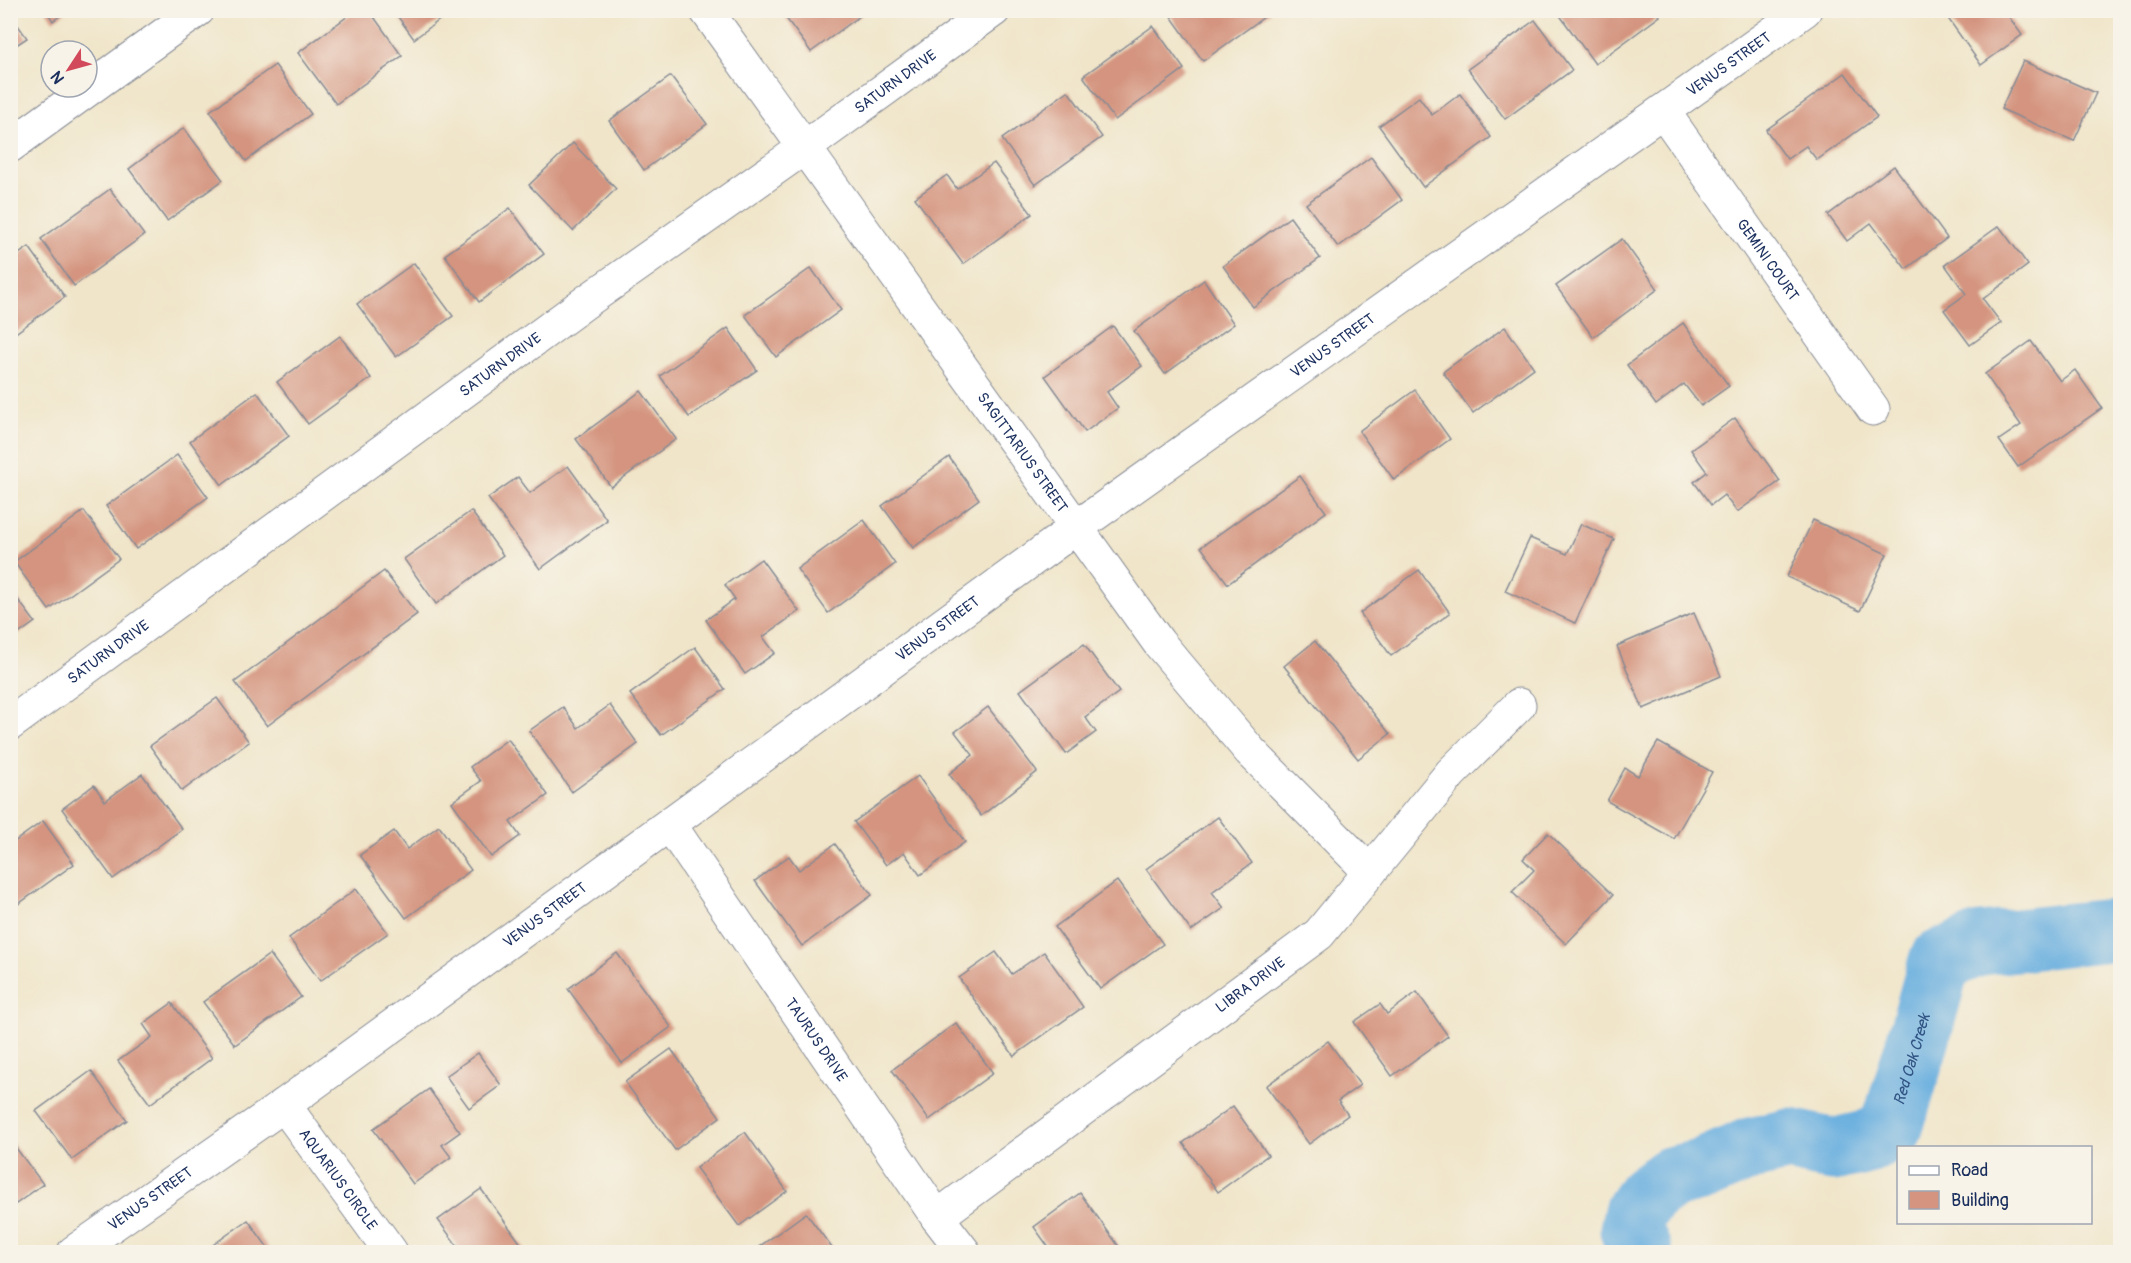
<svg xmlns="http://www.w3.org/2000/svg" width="2131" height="1263" font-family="Pangolin,sans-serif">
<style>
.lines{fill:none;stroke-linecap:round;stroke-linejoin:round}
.river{stroke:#69afdf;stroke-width:63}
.building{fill:#d4947f}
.street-casing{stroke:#868a94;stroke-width:35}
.street{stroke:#fff;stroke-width:33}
.labels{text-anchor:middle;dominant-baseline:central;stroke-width:6;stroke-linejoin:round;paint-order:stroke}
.street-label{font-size:15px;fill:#1b2f5e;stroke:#f7f3e8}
.water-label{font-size:16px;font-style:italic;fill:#325585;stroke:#f7f3e8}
</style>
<rect width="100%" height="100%" fill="#f7f3e8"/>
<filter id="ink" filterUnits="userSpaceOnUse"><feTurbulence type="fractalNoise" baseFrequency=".0167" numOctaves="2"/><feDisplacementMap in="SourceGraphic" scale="12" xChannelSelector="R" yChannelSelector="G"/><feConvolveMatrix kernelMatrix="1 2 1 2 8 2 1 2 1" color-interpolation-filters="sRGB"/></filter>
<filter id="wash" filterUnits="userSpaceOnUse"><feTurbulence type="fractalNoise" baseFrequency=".008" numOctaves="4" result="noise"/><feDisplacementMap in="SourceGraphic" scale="24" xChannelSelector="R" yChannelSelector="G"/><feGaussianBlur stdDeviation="1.35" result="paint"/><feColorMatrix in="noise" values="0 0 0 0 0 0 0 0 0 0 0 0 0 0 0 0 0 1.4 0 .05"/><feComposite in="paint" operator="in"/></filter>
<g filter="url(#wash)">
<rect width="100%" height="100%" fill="#f0e5c9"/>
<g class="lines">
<path class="river" id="s1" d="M 1641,1252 L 1631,1230 L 1635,1212 L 1647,1195 L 1670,1178 L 1700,1171 L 1750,1149 L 1790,1140 L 1833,1150 L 1867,1142 L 1891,1130 L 1915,1051 L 1940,961 L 1980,944 L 2120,929"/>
</g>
<g id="blocks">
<g class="building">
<path d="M 46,10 L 68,10 L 53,21 Z"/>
<path d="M 356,10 L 369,10 L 402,56 L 336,104 L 298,53 Z"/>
<path d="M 393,10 L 453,10 L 414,39 Z"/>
<path d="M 780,10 L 868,10 L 811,52 Z"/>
<path d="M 1176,10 L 1270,10 L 1271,12 L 1203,61 L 1170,15 Z"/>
<path d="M 1556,10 L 1656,10 L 1660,16 L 1595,64 Z"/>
<path d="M 1942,10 L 2004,10 L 2022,35 L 1981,65 Z"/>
<path d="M 10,14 L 27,38 L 10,49 Z"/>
<path d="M 1535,20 L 1572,70 L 1505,119 L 1468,69 Z"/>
<path d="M 1153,26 L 1184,69 L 1115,120 L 1083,76 Z"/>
<path d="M 2023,61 L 2096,93 L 2074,141 L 2001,109 Z"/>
<path d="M 275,65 L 311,114 L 246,161 L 210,111 Z"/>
<path d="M 1845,73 L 1877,117 L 1817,160 L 1806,146 L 1787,159 L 1766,130 Z"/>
<path d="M 671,76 L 707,124 L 644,170 L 609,121 Z"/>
<path d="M 1068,91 L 1102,137 L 1035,185 L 1002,139 Z"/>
<path d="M 1460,94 L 1491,137 L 1423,187 L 1379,126 L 1419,97 L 1432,115 Z"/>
<path d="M 184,128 L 223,180 L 167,221 L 129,169 Z"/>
<path d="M 573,143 L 616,189 L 573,231 L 529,185 Z"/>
<path d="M 1371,157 L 1402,200 L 1338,247 L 1306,204 Z"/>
<path d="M 994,163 L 1032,214 L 963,264 L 915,198 L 947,175 L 957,189 Z"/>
<path d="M 1894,166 L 1947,238 L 1906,269 L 1871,223 L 1847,241 L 1828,215 Z"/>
<path d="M 110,189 L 144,235 L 74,286 L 41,239 Z"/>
<path d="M 510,208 L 544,254 L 479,302 L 445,255 Z"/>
<path d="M 1290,217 L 1320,258 L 1253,307 L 1223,266 Z"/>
<path d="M 1999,226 L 2028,265 L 1983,299 L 2001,323 L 1970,345 L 1944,310 L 1966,294 L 1945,265 Z"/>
<path d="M 1622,239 L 1658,289 L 1593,337 L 1556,286 Z"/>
<path d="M 29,247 L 65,297 L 10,337 L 10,260 Z"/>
<path d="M 414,263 L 453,316 L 396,357 L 357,304 Z"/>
<path d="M 811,268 L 841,310 L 776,357 L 745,315 Z"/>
<path d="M 1204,280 L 1234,324 L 1165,374 L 1134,331 Z"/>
<path d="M 1683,323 L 1729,386 L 1701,406 L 1684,384 L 1656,405 L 1627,365 Z"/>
<path d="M 1113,326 L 1142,366 L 1107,392 L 1118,408 L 1085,432 L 1045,376 Z"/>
<path d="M 1505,327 L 1534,368 L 1473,413 L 1443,372 Z"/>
<path d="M 728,328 L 757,370 L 689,417 L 660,376 Z"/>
<path d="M 340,336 L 371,378 L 308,424 L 277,382 Z"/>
<path d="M 2031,341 L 2060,381 L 2075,370 L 2102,408 L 2018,467 L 1999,440 L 2021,425 L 1985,374 Z"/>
<path d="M 1415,390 L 1450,439 L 1394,480 L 1359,431 Z"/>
<path d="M 641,391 L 676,439 L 611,487 L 576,439 Z"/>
<path d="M 257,392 L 289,436 L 222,485 L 190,441 Z"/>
<path d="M 1735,418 L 1780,481 L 1737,512 L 1724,495 L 1711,505 L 1694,482 L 1707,472 L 1691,450 Z"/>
<path d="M 177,455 L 208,497 L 136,549 L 106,506 Z"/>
<path d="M 949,457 L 979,499 L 913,548 L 882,506 Z"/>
<path d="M 568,466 L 607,520 L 540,569 L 488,498 L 518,477 L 530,493 Z"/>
<path d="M 1300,476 L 1326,512 L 1228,584 L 1201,547 Z"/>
<path d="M 84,511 L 119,559 L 49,610 L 14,562 Z"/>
<path d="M 471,511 L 503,555 L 436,604 L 404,559 Z"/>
<path d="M 864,520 L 895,564 L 828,613 L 797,569 Z"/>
<path d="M 1813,520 L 1887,554 L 1860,611 L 1787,577 Z"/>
<path d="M 1581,524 L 1614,539 L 1575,623 L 1505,591 L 1530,538 L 1567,554 Z"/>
<path d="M 761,559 L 799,611 L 763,637 L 775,653 L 745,674 L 706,620 L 735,599 L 725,585 Z"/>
<path d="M 1419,570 L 1450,613 L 1391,656 L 1360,613 Z"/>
<path d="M 384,571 L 417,614 L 267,726 L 235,682 Z"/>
<path d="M 10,589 L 35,622 L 10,640 Z"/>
<path d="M 1694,613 L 1721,676 L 1643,709 L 1617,646 Z"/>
<path d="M 1315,641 L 1390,734 L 1358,759 L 1284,666 Z"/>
<path d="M 1084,644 L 1119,692 L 1085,717 L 1096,732 L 1066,754 L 1020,691 Z"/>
<path d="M 695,647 L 725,689 L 661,735 L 630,694 Z"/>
<path d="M 217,698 L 249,742 L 182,791 L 150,746 Z"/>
<path d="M 610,705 L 638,744 L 572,792 L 529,731 L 563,707 L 578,728 Z"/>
<path d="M 988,707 L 1037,772 L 981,816 L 949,774 L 973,755 L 955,732 Z"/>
<path d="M 508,739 L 548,795 L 510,822 L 520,836 L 491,857 L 452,802 L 481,781 L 470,767 Z"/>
<path d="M 1658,742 L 1712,772 L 1674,839 L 1607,801 L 1625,768 L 1638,776 Z"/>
<path d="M 142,774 L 182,829 L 113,879 L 62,809 L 94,785 L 105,801 Z"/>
<path d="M 918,776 L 965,842 L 920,875 L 904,852 L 886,865 L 854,822 Z"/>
<path d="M 1218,817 L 1252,863 L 1212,892 L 1224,908 L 1191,931 L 1146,869 Z"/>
<path d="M 43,821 L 74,864 L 10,910 L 10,845 Z"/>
<path d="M 439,826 L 471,870 L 406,918 L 360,855 L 394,831 L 407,849 Z"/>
<path d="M 1548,833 L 1613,895 L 1566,944 L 1512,892 L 1534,870 L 1523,859 Z"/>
<path d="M 835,844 L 872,895 L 802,946 L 755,881 L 789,856 L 799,870 Z"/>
<path d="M 1117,881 L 1163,944 L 1100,989 L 1055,927 Z"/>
<path d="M 356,889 L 388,933 L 320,981 L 289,938 Z"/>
<path d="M 996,952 L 1012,974 L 1044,952 L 1083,1007 L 1014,1056 L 959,978 Z"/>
<path d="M 617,953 L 671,1027 L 622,1063 L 568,989 Z"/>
<path d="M 270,954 L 301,997 L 235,1045 L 203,1002 Z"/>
<path d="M 1417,992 L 1448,1036 L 1392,1076 L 1354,1022 L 1380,1004 L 1387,1014 Z"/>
<path d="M 172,1003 L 212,1058 L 150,1104 L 118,1061 L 152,1037 L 143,1024 Z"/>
<path d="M 956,1023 L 993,1073 L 929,1120 L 892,1070 Z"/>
<path d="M 1328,1041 L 1360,1085 L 1338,1101 L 1348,1115 L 1309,1144 L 1266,1086 Z"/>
<path d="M 671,1049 L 720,1117 L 675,1150 L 625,1082 Z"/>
<path d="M 478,1053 L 501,1085 L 469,1108 L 446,1076 Z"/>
<path d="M 91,1071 L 127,1120 L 72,1160 L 36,1111 Z"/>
<path d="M 429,1089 L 460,1132 L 442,1145 L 451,1157 L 413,1184 L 373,1129 Z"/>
<path d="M 1233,1106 L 1268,1155 L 1218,1192 L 1183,1143 Z"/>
<path d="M 745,1132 L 787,1191 L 739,1226 L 696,1168 Z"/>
<path d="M 10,1140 L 43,1184 L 16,1204 L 10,1195 Z"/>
<path d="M 481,1189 L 527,1252 L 462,1252 L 438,1220 Z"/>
<path d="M 1080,1193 L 1123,1252 L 1052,1252 L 1034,1227 Z"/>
<path d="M 806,1213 L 835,1252 L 758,1252 L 756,1249 Z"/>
<path d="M 248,1220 L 271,1252 L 203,1252 Z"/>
</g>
</g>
</g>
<g filter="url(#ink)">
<use href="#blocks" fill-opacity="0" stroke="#868a94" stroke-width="1.5"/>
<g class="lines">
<defs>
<g id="street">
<path id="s2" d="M 706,10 L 1159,643 L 1250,751 L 1370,872"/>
<path id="s3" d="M 1663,111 L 1873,409"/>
<path d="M 10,146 L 198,10"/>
<path id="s4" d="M 10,724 L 587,301 L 804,148 L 994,10"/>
<path id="s5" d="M 670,825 L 937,1217 L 964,1252"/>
<path id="s6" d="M 284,1105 L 391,1252"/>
<path id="s7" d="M 937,1217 L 1319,934 L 1451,773 L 1519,705"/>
<path id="s8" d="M 74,1252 L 284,1105 L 1077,527 L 1805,10"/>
</g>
</defs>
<use href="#street" class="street-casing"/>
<use href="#street" class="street"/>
</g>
</g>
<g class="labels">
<g class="street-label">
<text stroke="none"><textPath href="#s8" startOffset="2037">VENUS STREET</textPath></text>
<text stroke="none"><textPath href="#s4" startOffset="1094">SATURN DRIVE</textPath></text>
<text stroke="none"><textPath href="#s3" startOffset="182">GEMINI COURT</textPath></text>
<text stroke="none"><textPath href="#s8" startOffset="1551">VENUS STREET</textPath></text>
<text stroke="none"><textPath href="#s4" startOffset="608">SATURN DRIVE</textPath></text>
<text stroke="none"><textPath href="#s2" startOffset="544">SAGITTARIUS STREET</textPath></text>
<text stroke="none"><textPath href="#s8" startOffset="1065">VENUS STREET</textPath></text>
<text stroke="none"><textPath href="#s4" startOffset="122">SATURN DRIVE</textPath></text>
<text stroke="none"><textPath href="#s8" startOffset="579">VENUS STREET</textPath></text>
<text stroke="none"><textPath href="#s7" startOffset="390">LIBRA DRIVE</textPath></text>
<text stroke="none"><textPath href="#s5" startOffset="260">TAURUS DRIVE</textPath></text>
<text stroke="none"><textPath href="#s6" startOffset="92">AQUARIUS CIRCLE</textPath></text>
<text stroke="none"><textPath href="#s8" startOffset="93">VENUS STREET</textPath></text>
</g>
<g class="water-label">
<text stroke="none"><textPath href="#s1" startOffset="398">Red Oak Creek</textPath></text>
</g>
</g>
<rect width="2131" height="1263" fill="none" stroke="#f7f3e8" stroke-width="36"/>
<rect x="1897" y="1146" width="195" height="78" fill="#f7f3e8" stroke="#9fa5b1" stroke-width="1.5"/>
<rect x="1909" y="1166" width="30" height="9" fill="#ffffff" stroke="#9fa5b1" stroke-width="1.5"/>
<text x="1951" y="1176" font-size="18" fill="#1b2f5e">Road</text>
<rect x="1909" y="1191" width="30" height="18" fill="#d4947f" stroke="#9fa5b1" stroke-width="1.5"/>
<text x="1951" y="1206" font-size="18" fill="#1b2f5e">Building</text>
<g transform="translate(69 69) rotate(234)"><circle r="28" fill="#f7f3e8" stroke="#9fa5b1" stroke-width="1.5"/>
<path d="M0-4.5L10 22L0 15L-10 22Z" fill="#d1495b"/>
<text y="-9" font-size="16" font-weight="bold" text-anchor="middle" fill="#1b2f5e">N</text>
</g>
</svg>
